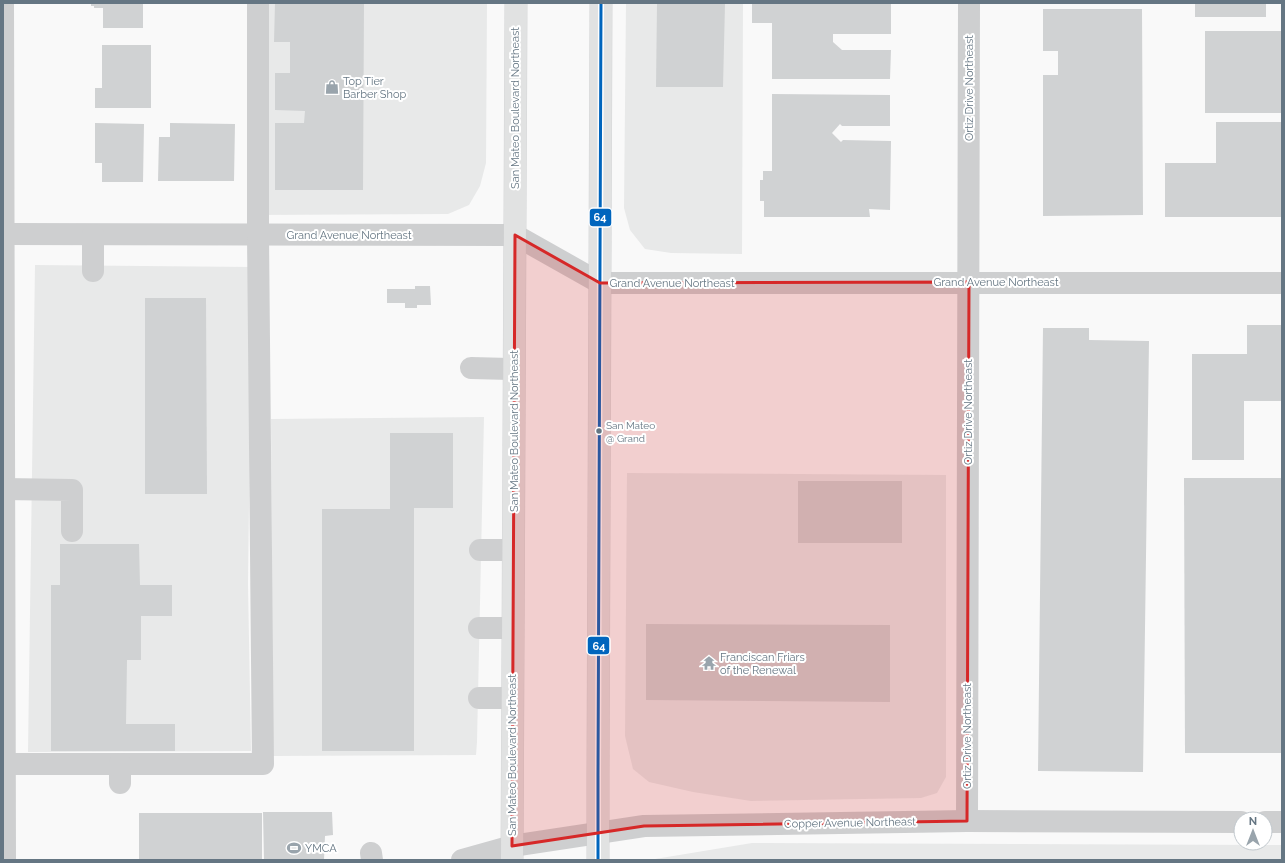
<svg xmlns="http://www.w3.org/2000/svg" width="1285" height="863" font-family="Raleway,sans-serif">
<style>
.built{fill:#e8e9e9}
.building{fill:#d0d2d3}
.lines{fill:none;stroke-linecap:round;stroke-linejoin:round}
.major-casing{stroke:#d5d6d7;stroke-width:23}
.minor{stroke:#cecfd0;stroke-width:22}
.major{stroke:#e1e2e2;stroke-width:22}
.bus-1-casing{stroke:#fff;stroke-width:6}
.bus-1{stroke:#0065bd;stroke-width:3}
.marked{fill:#d62828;fill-opacity:0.2;stroke:#d62828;stroke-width:3;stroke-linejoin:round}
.bus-dot{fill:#657683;stroke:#fff;stroke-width:1.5}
.labels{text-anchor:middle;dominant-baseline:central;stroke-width:4;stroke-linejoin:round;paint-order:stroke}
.bus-label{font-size:10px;fill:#657683;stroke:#fff;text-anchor:start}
.poi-label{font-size:11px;fill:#657683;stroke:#fff;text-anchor:start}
.street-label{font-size:11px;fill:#657683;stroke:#fff}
.line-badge{stroke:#fff;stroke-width:1.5}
.badge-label{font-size:11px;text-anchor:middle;font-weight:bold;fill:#fff}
</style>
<rect width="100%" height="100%" fill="#f9f9f9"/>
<g class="built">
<path d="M 249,3 L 487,3 L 486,163 L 480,186 L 469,205 L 448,214 L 248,215 Z"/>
<path d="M 626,3 L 743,3 L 742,254 L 671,253 L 645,249 L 630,230 L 624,208 Z"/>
<path d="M 35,265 L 252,267 L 248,584 L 251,751 L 28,752 Z"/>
<path d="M 484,417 L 477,742 L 476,755 L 273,756 L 271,419 Z"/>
<path d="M 627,473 L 946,475 L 946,777 L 937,793 L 921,798 L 751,801 L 693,792 L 649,782 L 633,769 L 625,736 Z"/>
<path d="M 752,843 L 1282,845 L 1282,860 L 649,860 Z"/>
</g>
<g class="building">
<path d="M 91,3 L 143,3 L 143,28 L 103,28 L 103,8 L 94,8 L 94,6 L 91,6 Z"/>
<path d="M 275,3 L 364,3 L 363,190 L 275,190 L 275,123 L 304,123 L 305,111 L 275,110 L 275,73 L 290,73 L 290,42 L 274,42 Z"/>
<path d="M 772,3 L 891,3 L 891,34 L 833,34 L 833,42 L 842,50 L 891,50 L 890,79 L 772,79 L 772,23 L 752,23 L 752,4 L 772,4 Z"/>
<rect x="1195" y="3" width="71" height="14"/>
<path d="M 657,4 L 725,4 L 723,87 L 656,87 Z"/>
<path d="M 1043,9 L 1142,9 L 1143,215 L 1043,216 L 1043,75 L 1058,75 L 1058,51 L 1043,51 Z"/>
<rect x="1205" y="31" width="77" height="82"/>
<path d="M 102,45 L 151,45 L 151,108 L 95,108 L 95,88 L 102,88 Z"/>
<path d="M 772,94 L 890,95 L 890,126 L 842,126 L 840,124 L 832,133 L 841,142 L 843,140 L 891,141 L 890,210 L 869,209 L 870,217 L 764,217 L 764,201 L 760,201 L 760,180 L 763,180 L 763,171 L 772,171 Z"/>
<path d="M 1216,122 L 1282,122 L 1282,217 L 1165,217 L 1165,163 L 1216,163 Z"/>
<path d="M 95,123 L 144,124 L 143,182 L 102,182 L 102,163 L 95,163 Z"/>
<path d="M 170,123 L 235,124 L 234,181 L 158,181 L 159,137 L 170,137 Z"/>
<path d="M 415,286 L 430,286 L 431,305 L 417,305 L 417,308 L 405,308 L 405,303 L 387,303 L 387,289 L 415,289 Z"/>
<path d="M 145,298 L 206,298 L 207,494 L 145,494 Z"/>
<path d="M 1247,325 L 1282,325 L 1282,401 L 1244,401 L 1244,460 L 1192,460 L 1192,354 L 1247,354 Z"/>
<path d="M 1043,328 L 1089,328 L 1089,340 L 1149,341 L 1143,772 L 1038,771 Z"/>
<path d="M 390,433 L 453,433 L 453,508 L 414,508 L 414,751 L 322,751 L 322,509 L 390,509 Z"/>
<path d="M 1184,478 L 1282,478 L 1282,753 L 1185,753 Z"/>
<rect x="798" y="481" width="104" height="62"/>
<path d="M 60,544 L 139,544 L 140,585 L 172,585 L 172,616 L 141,616 L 141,660 L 127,660 L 126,724 L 175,724 L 175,751 L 51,751 L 51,585 L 60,585 Z"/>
<path d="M 646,624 L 890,625 L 890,702 L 646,700 Z"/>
<path d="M 263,812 L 332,812 L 333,835 L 325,836 L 324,860 L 264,860 Z"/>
<rect x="139" y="813" width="123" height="47"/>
</g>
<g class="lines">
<defs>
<g id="major">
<path d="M 512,860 L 516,3"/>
<path d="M 598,860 L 598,776 L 601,3"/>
</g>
</defs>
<use href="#major" class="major-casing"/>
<g class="minor">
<path d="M 3,3 L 5,860"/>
<path d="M 3,234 L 515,235 L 600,283 L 1282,283"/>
<path d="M 93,235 L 93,271"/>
<path d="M 471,368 L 514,369"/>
<path d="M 4,489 L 72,490 L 72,531"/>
<path d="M 480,550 L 513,550"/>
<path d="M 479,628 L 513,628"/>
<path d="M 479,698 L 512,698"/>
<path d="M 3,764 L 263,764 L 258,235 L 258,3"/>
<path d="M 120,783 L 120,764"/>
<path d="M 967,821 L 969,3"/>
<path d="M 1265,822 L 1282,822"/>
<path d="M 371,853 L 372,860"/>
<path d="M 462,860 L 512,846 L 644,826 L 967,821 L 1241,822"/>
</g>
<use href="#major" class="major"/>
<defs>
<path id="bus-1" d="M 598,860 L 598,776 L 601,3"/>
</defs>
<use href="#bus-1" class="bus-1-casing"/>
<use href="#bus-1" class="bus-1"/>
</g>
<path class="marked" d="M 515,235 L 600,283 L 969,282 L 967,821 L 644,826 L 512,846 Z"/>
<defs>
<symbol id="shop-bare" viewBox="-9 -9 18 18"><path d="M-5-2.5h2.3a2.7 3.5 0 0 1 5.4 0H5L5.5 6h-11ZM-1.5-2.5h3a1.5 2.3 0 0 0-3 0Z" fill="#99a4ac" stroke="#fff" stroke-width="2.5" paint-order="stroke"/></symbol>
<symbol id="temple-bare" viewBox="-9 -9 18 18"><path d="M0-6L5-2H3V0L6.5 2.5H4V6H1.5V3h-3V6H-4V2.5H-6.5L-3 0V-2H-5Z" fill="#99a4ac" stroke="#fff" stroke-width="2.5" paint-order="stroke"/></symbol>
<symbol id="stadium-bare" viewBox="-9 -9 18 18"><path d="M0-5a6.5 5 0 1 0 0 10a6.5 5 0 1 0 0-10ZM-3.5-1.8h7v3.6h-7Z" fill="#99a4ac" stroke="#fff" stroke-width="2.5" paint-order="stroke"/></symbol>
</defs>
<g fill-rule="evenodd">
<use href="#shop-bare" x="322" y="77" width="20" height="20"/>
<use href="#temple-bare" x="699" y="653" width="20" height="20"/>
<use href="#stadium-bare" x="284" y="838" width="20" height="20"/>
</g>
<circle class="bus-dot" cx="599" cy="431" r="3.5"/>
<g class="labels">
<g class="bus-label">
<text x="606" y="425">San Mateo<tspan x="606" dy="13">@ Grand</tspan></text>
</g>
<g class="poi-label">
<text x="343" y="81">Top Tier<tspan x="343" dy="13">Barber Shop</tspan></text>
<text x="720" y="657">Franciscan Friars<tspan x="720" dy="13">of the Renewal</tspan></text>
<text x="305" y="848">YMCA</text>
</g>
<g class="street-label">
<text transform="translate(969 88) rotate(-90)">Ortiz Drive Northeast</text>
<text transform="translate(515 108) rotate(-90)">San Mateo Boulevard Northeast</text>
<text x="349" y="235">Grand Avenue Northeast</text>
<text x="996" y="282">Grand Avenue Northeast</text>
<text x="672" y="283">Grand Avenue Northeast</text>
<text transform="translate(968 412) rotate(-90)">Ortiz Drive Northeast</text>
<text transform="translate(514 431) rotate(-90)">San Mateo Boulevard Northeast</text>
<text transform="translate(967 736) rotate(-90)">Ortiz Drive Northeast</text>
<text transform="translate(512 755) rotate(-90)">San Mateo Boulevard Northeast</text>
<text transform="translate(850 823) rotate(-1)">Copper Avenue Northeast</text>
</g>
</g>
<g class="line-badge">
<rect x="589" y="208" width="23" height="19" rx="4" fill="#0065bd"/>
<rect x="587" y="636" width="23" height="19" rx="4" fill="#0065bd"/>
</g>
<g class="badge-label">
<text x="600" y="221">64</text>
<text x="599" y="650">64</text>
</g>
<rect width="1285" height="863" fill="none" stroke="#657683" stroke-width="8"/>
<g transform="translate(1253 831)"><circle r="19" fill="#ffffff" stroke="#c1c8cd"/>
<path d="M0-3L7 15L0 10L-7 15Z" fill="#99a4ac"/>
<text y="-6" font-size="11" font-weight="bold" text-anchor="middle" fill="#657683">N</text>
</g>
</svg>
